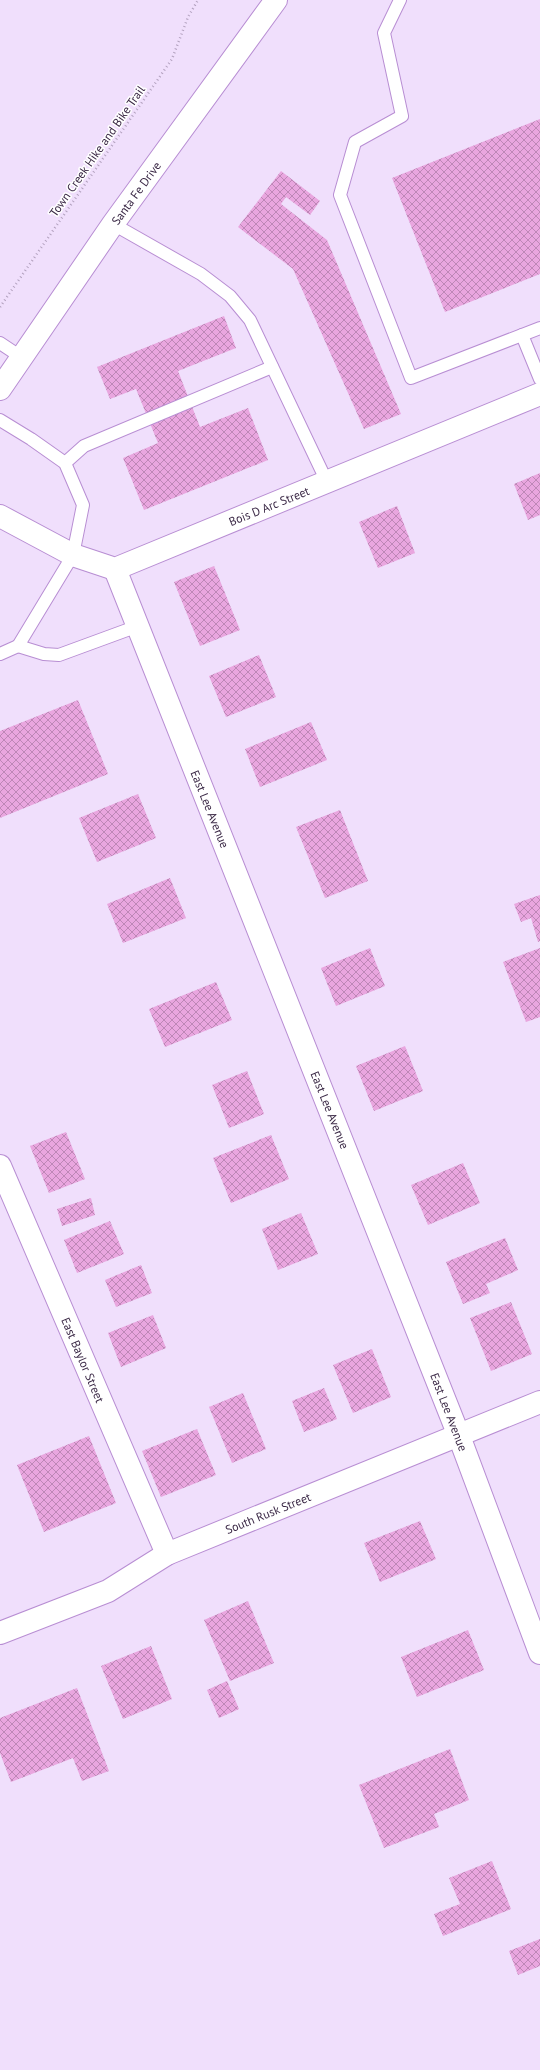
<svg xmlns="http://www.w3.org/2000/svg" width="540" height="2070" font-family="'PT Sans',sans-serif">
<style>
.building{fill:url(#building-cross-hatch)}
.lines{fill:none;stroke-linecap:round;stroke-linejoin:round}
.lane-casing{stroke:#b88ed3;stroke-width:14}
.street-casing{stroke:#b88ed3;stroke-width:24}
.secondary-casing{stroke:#b88ed3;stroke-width:24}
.path{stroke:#b2a1be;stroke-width:2.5;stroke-dasharray:1 3;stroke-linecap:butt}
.lane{stroke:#fff;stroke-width:12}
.street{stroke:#fff;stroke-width:22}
.secondary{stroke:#fff;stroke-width:22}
.labels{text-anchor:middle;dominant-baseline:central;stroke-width:3;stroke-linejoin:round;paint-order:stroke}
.street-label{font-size:12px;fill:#3b2946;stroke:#fff}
</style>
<defs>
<pattern id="building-cross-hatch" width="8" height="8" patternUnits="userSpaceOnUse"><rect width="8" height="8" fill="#e9a6df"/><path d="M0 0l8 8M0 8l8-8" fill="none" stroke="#be87b7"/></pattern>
</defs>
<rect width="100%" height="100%" fill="#f0dffc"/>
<g class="building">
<path d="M 540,119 L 540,274 L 445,312 L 392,178 Z"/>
<path d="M 281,171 L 320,201 L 310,215 L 286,197 L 281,204 L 327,240 L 401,414 L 364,429 L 293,269 L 238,227 Z"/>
<path d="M 224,316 L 236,348 L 178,371 L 200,427 L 248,408 L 268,460 L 144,510 L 123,458 L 158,443 L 136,389 L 110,399 L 97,367 Z"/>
<path d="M 540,473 L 540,515 L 528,520 L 514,484 Z"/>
<path d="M 397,506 L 415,553 L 378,568 L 359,522 Z"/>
<path d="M 214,566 L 240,630 L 200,646 L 174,582 Z"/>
<path d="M 259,655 L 276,697 L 226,717 L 209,676 Z"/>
<path d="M 78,700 L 108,774 L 0,818 L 0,731 Z"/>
<path d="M 311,722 L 327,760 L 260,787 L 245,749 Z"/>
<path d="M 138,794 L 156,838 L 97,862 L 79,818 Z"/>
<path d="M 340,810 L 368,881 L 325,898 L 296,827 Z"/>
<path d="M 170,878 L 186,918 L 123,943 L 107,904 Z"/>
<path d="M 540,895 L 540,941 L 538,942 L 531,918 L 521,922 L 514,904 Z"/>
<path d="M 370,948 L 385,986 L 336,1006 L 321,968 Z"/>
<path d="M 540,948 L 540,1017 L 526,1022 L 503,962 Z"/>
<path d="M 216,982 L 232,1020 L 165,1047 L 149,1009 Z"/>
<path d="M 405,1046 L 423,1091 L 374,1111 L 356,1066 Z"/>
<path d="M 247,1071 L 264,1114 L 229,1128 L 212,1085 Z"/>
<path d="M 66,1132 L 85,1179 L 49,1193 L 30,1146 Z"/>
<path d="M 271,1135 L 289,1179 L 231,1203 L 213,1158 Z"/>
<path d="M 463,1163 L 480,1203 L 428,1225 L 411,1185 Z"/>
<path d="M 91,1198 L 95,1215 L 62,1226 L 57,1209 Z"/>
<path d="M 301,1213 L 318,1254 L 278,1270 L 262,1229 Z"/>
<path d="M 110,1221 L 124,1254 L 77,1273 L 64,1240 Z"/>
<path d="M 505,1238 L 518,1270 L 486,1284 L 490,1293 L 463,1304 L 446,1262 Z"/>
<path d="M 141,1265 L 152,1293 L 116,1307 L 105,1280 Z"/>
<path d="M 511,1302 L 532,1354 L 491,1371 L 470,1318 Z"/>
<path d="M 153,1315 L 166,1348 L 121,1367 L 108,1333 Z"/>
<path d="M 372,1349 L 391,1397 L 353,1413 L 333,1365 Z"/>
<path d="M 324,1388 L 337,1419 L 304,1432 L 292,1401 Z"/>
<path d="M 243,1393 L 266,1449 L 232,1463 L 209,1407 Z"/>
<path d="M 197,1429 L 216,1475 L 161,1497 L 142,1451 Z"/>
<path d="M 89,1436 L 116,1503 L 44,1532 L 17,1465 Z"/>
<path d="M 420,1521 L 436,1559 L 380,1582 L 364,1543 Z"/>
<path d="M 248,1601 L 274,1663 L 230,1681 L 204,1620 Z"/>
<path d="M 468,1630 L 484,1670 L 417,1697 L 401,1657 Z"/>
<path d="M 151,1646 L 172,1699 L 123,1719 L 101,1666 Z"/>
<path d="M 227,1681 L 239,1709 L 219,1718 L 207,1690 Z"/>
<path d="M 77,1688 L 109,1771 L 82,1781 L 73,1758 L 11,1782 L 0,1753 L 0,1718 Z"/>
<path d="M 450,1749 L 469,1800 L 434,1814 L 439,1827 L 384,1848 L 359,1785 Z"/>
<path d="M 492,1861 L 511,1909 L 443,1936 L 434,1914 L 460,1904 L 449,1878 Z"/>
<path d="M 540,1939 L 540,1966 L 518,1975 L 509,1951 Z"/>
</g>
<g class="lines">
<defs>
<g id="lane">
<path d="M 400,0 L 384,33 L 402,116 L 355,142 L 340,195 L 411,378 L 540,328"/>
<path d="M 113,224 L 201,274 L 230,296 L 250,320 L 327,482"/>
<path d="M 522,335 L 540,379"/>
<path d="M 0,343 L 21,357"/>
<path d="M 0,420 L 31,439 L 65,463 L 83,505 L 73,555 L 18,646 L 44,654 L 59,655 L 138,626"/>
<path d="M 65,463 L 84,446 L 272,367"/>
<path d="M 0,654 L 18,646"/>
</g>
<g id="street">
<path d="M 0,516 L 73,555 L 115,569 L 540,394"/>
<path d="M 115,569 L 459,1436 L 540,1653"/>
<path d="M 0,1166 L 167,1554"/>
<path d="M 0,1633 L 108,1591 L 167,1554 L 540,1402"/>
</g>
<path id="secondary" d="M 0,389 L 113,224 L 276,0"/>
</defs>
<use href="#lane" class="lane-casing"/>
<use href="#street" class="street-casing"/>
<use href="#secondary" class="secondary-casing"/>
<path class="path" d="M 0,307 L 172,59 L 188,17 L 198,0"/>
<use href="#lane" class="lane"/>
<use href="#street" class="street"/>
<use href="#secondary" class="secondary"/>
</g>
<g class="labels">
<g class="street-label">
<text transform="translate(97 151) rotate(-55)">Town Creek Hike and Bike Trail</text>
<text transform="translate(136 193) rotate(-54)">Santa Fe Drive</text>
<text transform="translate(269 506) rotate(-22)">Bois D Arc Street</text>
<text transform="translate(210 809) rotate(68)">East Lee Avenue</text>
<text transform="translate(330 1110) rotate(68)">East Lee Avenue</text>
<text transform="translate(83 1360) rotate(67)">East Baylor Street</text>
<text transform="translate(449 1412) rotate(69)">East Lee Avenue</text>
<text transform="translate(268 1513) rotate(-22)">South Rusk Street</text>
</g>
</g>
</svg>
